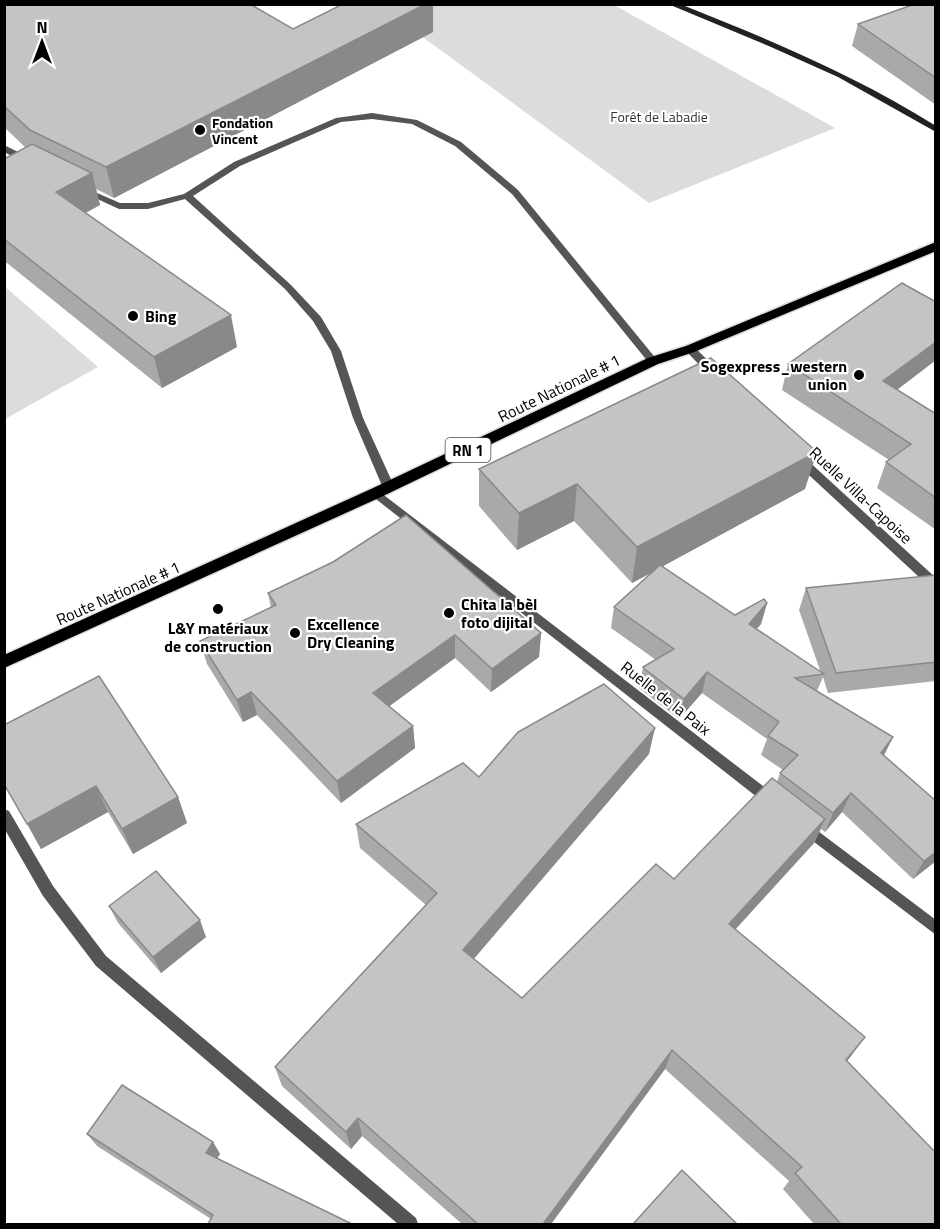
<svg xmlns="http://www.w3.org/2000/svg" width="940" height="1229" font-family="'Titillium Web',sans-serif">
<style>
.green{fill:#dcdcdc}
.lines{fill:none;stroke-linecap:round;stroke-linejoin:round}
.primary-casing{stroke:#dbdbdb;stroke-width:3}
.lane{fill:#555;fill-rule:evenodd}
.street{fill:#555;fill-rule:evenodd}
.secondary{fill:#222;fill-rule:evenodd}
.primary{fill:#000;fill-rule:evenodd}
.wall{fill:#a9a9a9}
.shaded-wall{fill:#898989}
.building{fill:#c4c4c4;stroke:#898989;stroke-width:1.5}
.poi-dot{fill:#000;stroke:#fff;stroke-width:2}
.labels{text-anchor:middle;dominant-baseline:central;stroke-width:4.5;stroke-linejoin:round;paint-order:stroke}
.far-park-label{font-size:14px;fill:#333;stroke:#fff}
.far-poi-label{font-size:14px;font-weight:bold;fill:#000;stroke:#fff;text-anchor:start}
.shield{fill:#fff;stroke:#4c4c4c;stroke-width:1.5}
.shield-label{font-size:15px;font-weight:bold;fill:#000}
.poi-label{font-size:16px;font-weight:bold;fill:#000;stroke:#fff;text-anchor:start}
.street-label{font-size:16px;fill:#000;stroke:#fff}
</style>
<rect width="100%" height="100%" fill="#fff"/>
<g class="green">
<path d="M 379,5 L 614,5 L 835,128 L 649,203 Z"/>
<path d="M 4,286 L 98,367 L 5,419 L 4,419 Z"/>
</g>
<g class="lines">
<defs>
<path id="primary" d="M 936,242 L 936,251 L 694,352 L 658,364 L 381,497 L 4,668 L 4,655 L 371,489 L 648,358 L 686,346 Z"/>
</defs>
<use href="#primary" class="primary-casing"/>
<g class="lane">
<path d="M 372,113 L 417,120 L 461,142 L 518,190 L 658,361 L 653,364 L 649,363 L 512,194 L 455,146 L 412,124 L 372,119 L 341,122 L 240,166 L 193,196 L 291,285 L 321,317 L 341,351 L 363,418 L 395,488 L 389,492 L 383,488 L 353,418 L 331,351 L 313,321 L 285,289 L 185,199 L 148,209 L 119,209 L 80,191 L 82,189 L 88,189 L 120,203 L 148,203 L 184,194 L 234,162 L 336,118 Z"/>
<path d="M 4,145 L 30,158 L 31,160 L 27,163 L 24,162 L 4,152 Z"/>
</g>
<g class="street">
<path d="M 690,346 L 694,347 L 719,371 L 720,374 L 719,377 L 711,377 L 686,351 L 686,347 Z"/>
<path d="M 801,457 L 805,458 L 936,578 L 936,590 L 932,589 L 797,464 L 796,461 L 797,458 Z"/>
<path d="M 376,489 L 776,796 L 778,800 L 776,804 L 771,806 L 766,804 L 372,496 L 370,493 Z"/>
<path d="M 4,809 L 9,811 L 53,886 L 106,956 L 416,1218 L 418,1224 L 398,1224 L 96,966 L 43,896 L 4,828 Z"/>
<path d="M 806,822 L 936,920 L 936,935 L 801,832 L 799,828 L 801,824 Z"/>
</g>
<path class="secondary" d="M 668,4 L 680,4 C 768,39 855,75 936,126 L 936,132 L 838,77 L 771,47 Z"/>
<use href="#primary" class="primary"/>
</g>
<g class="wall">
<path d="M 4,4 L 293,29 L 433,32 L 114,198 L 96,189 L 100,205 L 86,213 L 237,347 L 162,388 L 7,263 L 4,265 L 4,159 L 26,148 L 4,127 Z"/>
<path d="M 936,4 L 936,105 L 852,46 L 858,24 Z"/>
<path d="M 936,302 L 936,360 L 897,390 L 936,414 L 936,530 L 877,488 L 886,462 L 889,460 L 782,390 L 788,364 Z"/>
<path d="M 479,469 L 805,489 L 663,566 L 735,615 L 767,603 L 761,624 L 756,629 L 821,673 L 799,610 L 806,588 L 936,575 L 936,681 L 828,693 L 823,677 L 817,691 L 893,737 L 884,755 L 936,801 L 936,861 L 913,879 L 842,812 L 825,832 L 821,829 L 814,843 L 735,930 L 851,1056 L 847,1061 L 936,1224 L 814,1224 L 783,1189 L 789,1181 L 665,1069 L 551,1224 L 462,1224 L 362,1136 L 351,1149 L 282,1086 L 275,1067 L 426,905 L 360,848 L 356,824 L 479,777 L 649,754 L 474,959 L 522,998 L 674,879 L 777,782 L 780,773 L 783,770 L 761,755 L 767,739 L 702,693 L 679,719 L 639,688 L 643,667 L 656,660 L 611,628 L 614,607 L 653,572 L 632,583 L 574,521 L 517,550 L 479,506 Z"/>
<path d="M 268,593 L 541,633 L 539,657 L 491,692 L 455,658 L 389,706 L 413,726 L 415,748 L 341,803 L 257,715 L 243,722 L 207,664 L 200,641 L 271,608 Z"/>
<path d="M 4,725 L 178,797 L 187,823 L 133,854 L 108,812 L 41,849 Z"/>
<path d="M 109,906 L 206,937 L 161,973 L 118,923 Z"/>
<path d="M 87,1134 L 213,1142 L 220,1154 L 217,1158 L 352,1224 L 211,1219 L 97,1146 Z"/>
</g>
<g class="shaded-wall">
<path d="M 426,4 L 433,4 L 433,32 L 114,198 L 106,167 Z"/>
<path d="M 92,173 L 100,205 L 65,223 L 56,192 Z"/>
<path d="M 231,315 L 237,347 L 162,388 L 154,357 Z"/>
<path d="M 936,342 L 936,360 L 874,407 L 883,381 Z"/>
<path d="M 817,452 L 805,489 L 632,583 L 637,547 Z"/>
<path d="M 577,484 L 574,521 L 517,550 L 519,513 Z"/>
<path d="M 767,603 L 761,624 L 743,645 L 749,624 Z"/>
<path d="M 541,633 L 539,657 L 491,692 L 492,669 Z"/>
<path d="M 455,635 L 455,658 L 376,716 L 373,693 Z"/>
<path d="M 707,672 L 702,693 L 679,719 L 684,699 Z"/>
<path d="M 251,692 L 257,715 L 243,722 L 237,700 Z"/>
<path d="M 413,726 L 415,748 L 341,803 L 337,781 Z"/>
<path d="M 655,728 L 649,754 L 463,971 L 463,950 Z"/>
<path d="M 893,737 L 883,757 L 881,753 Z"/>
<path d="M 96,786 L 108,812 L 41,849 L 27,824 Z"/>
<path d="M 851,793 L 842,812 L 825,832 L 833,813 Z"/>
<path d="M 178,797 L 187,823 L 133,854 L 122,829 Z"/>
<path d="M 825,819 L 814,843 L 720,946 L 729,924 Z"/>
<path d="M 936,852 L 936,861 L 913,879 L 924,861 Z"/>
<path d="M 200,920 L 206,937 L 161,973 L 153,957 Z"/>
<path d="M 865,1037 L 851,1056 L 833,1078 L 846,1060 Z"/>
<path d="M 672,1050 L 665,1069 L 551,1224 L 543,1224 Z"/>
<path d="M 358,1118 L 362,1136 L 351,1149 L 346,1132 Z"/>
<path d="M 213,1142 L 220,1154 L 213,1165 L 206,1153 Z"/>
</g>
<g class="building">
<path d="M 4,4 L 250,4 L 293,29 L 343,4 L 426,4 L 106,167 L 30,130 L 4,106 Z"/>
<path d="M 915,4 L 936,4 L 936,78 L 858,24 Z"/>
<path d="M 32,144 L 92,173 L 56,192 L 231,315 L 154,357 L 4,239 L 4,159 Z"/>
<path d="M 902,283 L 936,302 L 936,342 L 883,381 L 936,414 L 936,498 L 886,462 L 911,444 L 788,364 Z"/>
<path d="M 711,358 L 817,452 L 637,547 L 577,484 L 519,513 L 479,469 Z"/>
<path d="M 406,515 L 541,633 L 492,669 L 455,635 L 373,693 L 413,726 L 337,781 L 251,692 L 237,700 L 200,641 L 276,605 L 268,593 L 333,562 Z"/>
<path d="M 660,565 L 735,615 L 764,599 L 767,603 L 749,624 L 824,674 L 795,678 L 893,737 L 881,753 L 936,801 L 936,852 L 924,861 L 851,793 L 833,813 L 780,773 L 798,755 L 768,736 L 779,722 L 707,672 L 684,699 L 646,670 L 643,667 L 674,649 L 614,607 Z"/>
<path d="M 936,575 L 936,662 L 836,673 L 806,588 Z"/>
<path d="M 99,676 L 178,797 L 122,829 L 96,786 L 27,824 L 4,784 L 4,725 Z"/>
<path d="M 604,684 L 655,728 L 463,950 L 522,998 L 656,864 L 674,879 L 772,778 L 825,819 L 729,924 L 865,1037 L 846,1060 L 936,1153 L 936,1224 L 841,1224 L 795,1173 L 802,1167 L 672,1050 L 543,1224 L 478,1224 L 358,1118 L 346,1132 L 275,1067 L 437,893 L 356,824 L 463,763 L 479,777 L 518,732 Z"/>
<path d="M 156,871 L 200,920 L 153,957 L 109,906 Z"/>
<path d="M 122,1085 L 213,1142 L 206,1153 L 352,1224 L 208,1224 L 213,1215 L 87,1134 Z"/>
<path d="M 682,1170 L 737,1224 L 633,1224 Z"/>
</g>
<g class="poi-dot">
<circle cx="200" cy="130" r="6"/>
<circle cx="133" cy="316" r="6"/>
<circle cx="859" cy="375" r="6"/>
<circle cx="218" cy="609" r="6"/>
<circle cx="449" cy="613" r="6"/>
<circle cx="295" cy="633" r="6"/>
</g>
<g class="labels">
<g class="far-park-label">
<text x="659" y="116">Forêt de Labadie</text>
</g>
<g class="far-poi-label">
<text x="212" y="122">Fondation<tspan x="212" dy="16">Vincent</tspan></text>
</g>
<rect class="shield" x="445.5" y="438" width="45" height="24" rx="4.5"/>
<g class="shield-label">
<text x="468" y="450">RN 1</text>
</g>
<g class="poi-label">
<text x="145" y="316">Bing</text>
<text x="847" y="366" text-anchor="end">Sogexpress_western<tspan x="847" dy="18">union</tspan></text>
<text x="461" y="604">Chita la bèl<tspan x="461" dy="18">foto dijital</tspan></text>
<text x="307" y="624">Excellence<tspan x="307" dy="18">Dry Cleaning</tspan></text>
<text x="218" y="628" text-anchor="middle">L&amp;Y matériaux<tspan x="218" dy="18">de construction</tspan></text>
</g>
<g class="street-label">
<text transform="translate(559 388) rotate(-26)">Route Nationale # 1</text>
<text transform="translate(861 495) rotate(43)">Ruelle Villa-Capoise</text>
<text transform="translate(118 593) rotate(-24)">Route Nationale # 1</text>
<text transform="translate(666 698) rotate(38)">Ruelle de la Paix</text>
</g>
</g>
<rect width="940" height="1229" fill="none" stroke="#000000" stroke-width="12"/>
<g transform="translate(42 42)" stroke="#ffffff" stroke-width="4.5" paint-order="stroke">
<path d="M0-4.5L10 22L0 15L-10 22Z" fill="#000000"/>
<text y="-9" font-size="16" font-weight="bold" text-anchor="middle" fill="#000000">N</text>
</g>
</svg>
